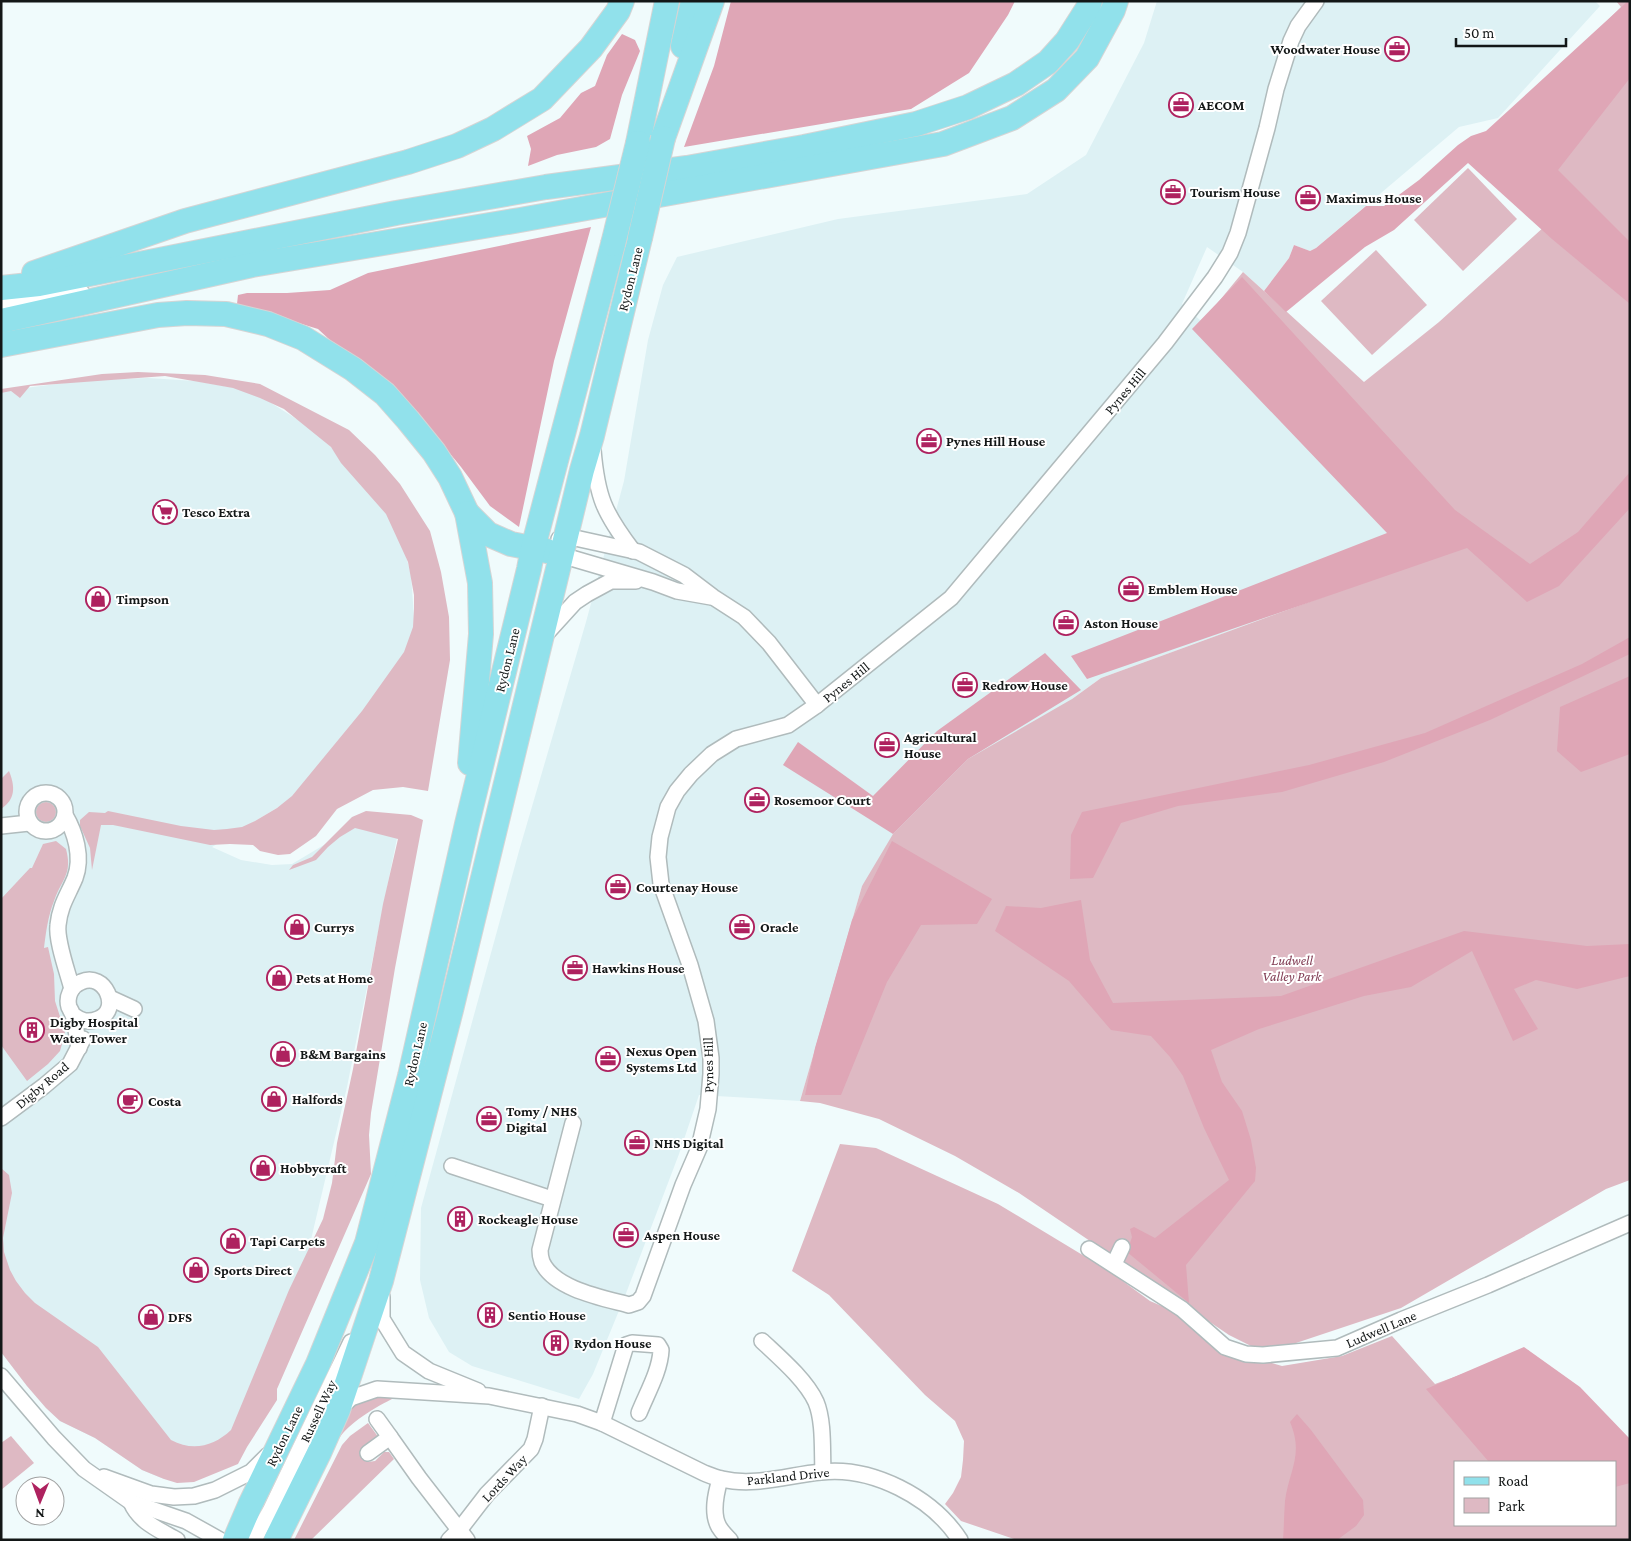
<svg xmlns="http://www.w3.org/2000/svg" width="1631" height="1541" font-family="'Crimson Pro',serif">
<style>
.built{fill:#ddf1f4}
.green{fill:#deb9c3;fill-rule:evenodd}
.forest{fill:#dfa6b6}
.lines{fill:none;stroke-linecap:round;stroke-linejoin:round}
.street-casing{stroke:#b0bbbc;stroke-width:18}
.secondary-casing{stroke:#b0bbbc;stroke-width:24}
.primary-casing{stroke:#d5d5d5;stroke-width:26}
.street{stroke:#fff;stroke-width:15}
.secondary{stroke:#fff;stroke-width:21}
.primary{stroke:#91e1eb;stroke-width:24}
.primary-bridge-casing{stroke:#d5d5d5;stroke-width:26;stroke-linecap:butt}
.primary-bridge{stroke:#91e1eb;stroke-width:24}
.labels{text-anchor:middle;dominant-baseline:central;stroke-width:4;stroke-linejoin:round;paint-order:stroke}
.poi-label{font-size:14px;font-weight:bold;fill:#131717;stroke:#fff;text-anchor:start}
.street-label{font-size:14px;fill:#131717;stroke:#fff}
.park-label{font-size:14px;font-style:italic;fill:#813b53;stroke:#fff}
</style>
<rect width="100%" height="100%" fill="#f0fbfc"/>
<g class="built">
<path d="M 1157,1 L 1595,1 L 1600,6 L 1498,118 L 1459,127 L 1316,248 L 1310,251 L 1294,245 L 1289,258 L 1264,291 L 1243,272 L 1207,247 L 1182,304 L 1274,386 L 1419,562 L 1101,678 L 1072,699 L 862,886 L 800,1101 L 699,1095 L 679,1154 L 625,1296 L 593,1374 L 579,1399 L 472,1366 L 449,1352 L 429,1318 L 420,1280 L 421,1208 L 519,851 L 586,622 L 624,481 L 648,340 L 663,285 L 677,257 L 838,219 L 1027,194 L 1086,155 L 1144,43 Z"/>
<path d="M 148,378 L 195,381 L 252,391 L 314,430 L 361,478 L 399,529 L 411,575 L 415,631 L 395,676 L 290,800 L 212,847 L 241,860 L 272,865 L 292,864 L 354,827 L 397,838 L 347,1087 L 276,1388 L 260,1425 L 164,1479 L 142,1470 L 95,1438 L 60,1421 L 46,1408 L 27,1386 L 1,1352 L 1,391 L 89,380 Z"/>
</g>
<g class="green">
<path d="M 1616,1 L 1630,1 L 1630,1180 L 1606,1189 L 1401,1308 L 1281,1348 L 1253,1347 L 1229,1335 L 1019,1193 L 955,1156 L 879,1119 L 820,1103 L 800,1101 L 862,886 L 893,834 L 968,759 L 1072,699 L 1101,678 L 1419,562 L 1202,322 L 1243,272 L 1364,382 L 1439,322 L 1545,226 L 1483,146 L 1621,7 Z"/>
<path d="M 1468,168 L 1517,219 L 1463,271 L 1414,220 Z"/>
<path d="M 1376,250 L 1427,305 L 1372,355 L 1321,301 Z"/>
<path d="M 138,372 L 205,375 L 260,384 L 349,430 L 375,455 L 400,484 L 430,531 L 441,572 L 449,617 L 450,660 L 428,791 L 403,787 L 373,790 L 337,809 L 316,836 L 290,854 L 278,855 L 260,851 L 253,845 L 230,844 L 210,845 L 113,825 L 101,825 L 92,870 L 90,848 L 80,826 L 80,820 L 89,812 L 105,813 L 108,811 L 181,826 L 214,830 L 227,829 L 242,827 L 255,821 L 277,808 L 292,796 L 362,711 L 404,652 L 413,627 L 414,609 L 414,595 L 408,562 L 386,514 L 341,463 L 331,447 L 284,409 L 260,398 L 233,388 L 165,376 L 30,386 L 20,398 L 11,391 L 1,393 L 1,389 L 102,374 Z"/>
<path d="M 9,771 C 15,786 16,799 1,809 L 1,779 Z"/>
<circle cx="46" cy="812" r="10"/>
<path d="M 366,811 L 411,815 L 423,820 L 395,968 L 371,1113 L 369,1135 L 371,1174 L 277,1389 L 277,1400 L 247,1447 L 238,1464 L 194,1482 L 177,1483 L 164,1479 L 142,1470 L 95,1438 L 60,1421 L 46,1408 L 27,1386 L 1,1352 L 1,1168 L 9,1175 L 12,1193 L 3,1238 L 4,1252 L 10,1270 L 16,1281 L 25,1293 L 35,1303 L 98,1347 L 171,1440 C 193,1452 214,1446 231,1430 L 289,1290 L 323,1219 L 332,1183 L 337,1143 L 353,1069 L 383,904 L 398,839 L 355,828 L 340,837 L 328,847 L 316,860 L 289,870 L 293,865 L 312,857 L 352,817 Z"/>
<path d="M 56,841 L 66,849 C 73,875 61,880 54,901 C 48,916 46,932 44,948 L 48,947 L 54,974 L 55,1001 L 65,1032 L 64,1037 L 60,1051 L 48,1064 L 27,1081 L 1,1045 L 1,899 L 30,868 L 32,868 L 43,844 Z"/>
<path d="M 840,1144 L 876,1148 L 998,1204 L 1109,1271 L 1150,1301 L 1171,1310 L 1233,1352 L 1282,1366 L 1342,1356 L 1392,1336 L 1435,1384 L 1528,1350 L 1630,1463 L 1630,1540 L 1017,1540 L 961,1521 L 945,1504 L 953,1493 L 961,1477 L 963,1460 L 964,1441 L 955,1421 L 925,1395 L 829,1295 L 792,1271 ZM 1455,1462 L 1615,1462 L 1615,1525 L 1455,1525 Z"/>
<path d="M 369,1396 L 398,1396 C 381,1404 351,1421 340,1437 C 330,1453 321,1472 312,1490 L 351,1407 Z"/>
<path d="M 368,1423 L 379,1438 L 361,1450 L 361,1455 L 368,1462 L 375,1461 L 384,1452 L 389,1452 L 394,1459 L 311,1540 L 294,1540 L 342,1445 L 350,1436 Z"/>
<path d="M 11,1436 L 34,1463 L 1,1490 L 1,1443 Z"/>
</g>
<g class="forest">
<path d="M 731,1 L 1015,1 L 1008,15 L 969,73 L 911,109 L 684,147 L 714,66 Z"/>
<path d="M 1628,1 L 1630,1 L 1630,78 L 1558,170 L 1630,242 L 1630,304 L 1552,239 L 1468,163 L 1394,230 L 1365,247 L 1286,312 L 1264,291 L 1289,258 L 1294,245 L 1310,251 L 1316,248 L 1366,206 L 1384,206 L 1419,180 L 1458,145 L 1471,136 L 1486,131 Z"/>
<path d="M 622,34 L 635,40 L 640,51 L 622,95 L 610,139 L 596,147 L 557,155 L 528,166 L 531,149 L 527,136 L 560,118 L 581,93 L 595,86 L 607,55 Z"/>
<path d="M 591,227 L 554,361 L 519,527 L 490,506 L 461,467 L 411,406 L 344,353 L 318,329 L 237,304 L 238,295 L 247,293 L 287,293 L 330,290 L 368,273 Z"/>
<path d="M 1242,277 L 1455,510 L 1530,564 L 1578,532 L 1630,472 L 1630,508 L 1559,586 L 1527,602 L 1467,548 L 1087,679 L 1071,656 L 1387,533 L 1192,329 Z"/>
<path d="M 1630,637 L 1630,654 L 1490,720 L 1384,762 L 1282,792 L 1178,806 L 1121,823 L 1093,878 L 1070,879 L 1071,835 L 1082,812 L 1309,765 L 1425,733 L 1582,664 Z"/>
<path d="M 1045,653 L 1081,690 L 968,759 L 893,834 L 783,765 L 798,742 L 873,796 L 937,731 Z"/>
<path d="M 1630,676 L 1630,754 L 1581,772 L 1557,751 L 1560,707 Z"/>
<path d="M 892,841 L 992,899 L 977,924 L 921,925 L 887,982 L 841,1095 L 805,1095 L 815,1048 L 852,920 Z"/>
<path d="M 1081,900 L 1090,960 L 1113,1003 L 1281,996 L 1464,931 L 1587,946 L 1630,944 L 1630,976 L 1577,989 L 1536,980 L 1514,989 L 1538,1029 L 1513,1041 L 1472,951 L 1411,987 L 1364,996 L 1259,1029 L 1211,1050 L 1222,1082 L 1242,1111 L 1251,1140 L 1256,1168 L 1255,1181 L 1186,1265 L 1189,1303 L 1127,1252 L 1132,1237 L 1130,1229 L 1134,1227 L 1155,1238 L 1229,1180 L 1204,1128 L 1183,1076 L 1170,1057 L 1151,1036 L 1111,1030 L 1069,981 L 995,931 L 1006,906 L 1041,908 Z"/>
<path d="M 1524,1347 L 1580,1387 L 1630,1439 L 1630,1483 L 1615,1487 L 1615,1462 L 1489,1462 L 1426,1389 Z"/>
<path d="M 1297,1414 L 1311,1430 L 1363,1500 L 1364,1515 L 1356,1526 L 1337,1540 L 1283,1540 C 1284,1527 1284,1514 1285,1501 C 1289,1470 1304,1455 1290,1422 Z"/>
</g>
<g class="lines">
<defs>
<g id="street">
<path d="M 593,450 C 597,497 604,513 633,551"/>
<path d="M 559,539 L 566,536 L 639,552 L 684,575 L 713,597 L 744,617 L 769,643 L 817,705"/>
<path d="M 561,555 L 653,582 L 677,591 L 711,597"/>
<path d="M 545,635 L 575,602 L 587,594 L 611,581 L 636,581"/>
<circle cx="46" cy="812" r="19"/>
<path d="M 65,815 C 75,832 83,857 75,878 C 68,895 60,905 58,925 C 56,941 68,973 72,989"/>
<path d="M 1,826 L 29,823"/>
<path d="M 110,998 L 134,1009"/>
<path d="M 73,1015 C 81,1021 88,1023 98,1019 C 122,1010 105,971 81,982 C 71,986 66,997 69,1007 C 71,1011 73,1014 74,1018 C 76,1028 77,1038 79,1048"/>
<path d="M 1,1118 L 44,1086 L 70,1064 L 83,1039"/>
<path d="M 573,1123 L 540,1250 C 540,1254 541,1259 542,1262 C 554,1289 603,1298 629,1305 L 638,1302 L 643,1296 L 683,1185 L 699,1148 L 708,1109 L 711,1074 L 711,1058 L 706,1021 L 690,965 L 661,884 L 658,857 L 660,837 L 668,807 L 677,791 L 691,774 L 712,754 L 736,739 L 788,725 L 817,705 L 951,598 L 1165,343 L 1215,277 L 1230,253 L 1238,233 L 1267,128 L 1276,89 L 1291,41 L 1298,26 L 1316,1"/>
<path d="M 452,1166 L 552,1199"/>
<path d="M 1089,1249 L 1182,1309 L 1225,1347 L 1246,1354 L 1263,1355 L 1337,1348 L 1401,1320 L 1488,1285 L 1630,1223"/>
<path d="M 1114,1264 L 1122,1247"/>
<path d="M 382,1297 L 382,1319 L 403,1353 L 429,1371 L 478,1391"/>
<path d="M 762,1341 C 779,1357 806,1380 816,1402 C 824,1421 822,1451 823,1471"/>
<path d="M 1,1376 L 54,1438 L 84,1469 L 131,1502 L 186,1521 L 220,1540"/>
<path d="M 339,1409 L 351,1398 L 377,1389 L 489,1396 L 577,1414 L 602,1423 L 704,1473 C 709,1475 716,1478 722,1479 C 754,1487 789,1475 821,1472 C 872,1466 932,1497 960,1540"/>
<path d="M 377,1419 L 390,1437"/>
<path d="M 602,1423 L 626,1345 L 632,1343 L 658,1345 L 661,1350 C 660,1371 647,1393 639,1413"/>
<path d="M 368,1453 L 390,1437 L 419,1478 L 467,1540"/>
<path d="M 104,1477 L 151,1494 L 174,1497 L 194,1496 L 215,1490 L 251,1472 L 268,1455"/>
<path d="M 720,1479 C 716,1493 711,1513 719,1527 C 722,1532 726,1536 730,1540"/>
<path d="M 131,1502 C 139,1522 160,1530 177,1540"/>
<path d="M 252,1540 L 256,1536 L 270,1511 L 351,1342"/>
<path d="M 449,1540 L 460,1529 L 487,1494 L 531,1449 L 535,1439 L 542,1406"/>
</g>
<path id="secondary" d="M 1,305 L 79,294"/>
<g id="primary">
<path d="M 683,46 L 693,1"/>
<path d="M 663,138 L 712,1"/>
<path d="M 638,143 L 667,1"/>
<path d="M 34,273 L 185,221 L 408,162 L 457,146 L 493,129 L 542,99 L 591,48 L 618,11 L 622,1"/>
<path d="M 1,288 L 39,284 L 396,213 L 546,187 L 687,168 L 804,147 L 916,124 L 968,107 L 1016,84 L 1048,62 L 1067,41 L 1088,8 L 1090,1"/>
<path d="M 1,321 L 252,265 L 520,220 L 943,144 L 1012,118 L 1056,90 L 1087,58 L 1113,10 L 1116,1"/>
<path d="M 1,345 L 158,315 L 187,313 L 226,314 L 268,324 L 303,338 L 353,369 L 385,394 L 408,420 L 434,452 L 450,477 L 467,513 L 480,583 L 481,634 L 470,763"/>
<path d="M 467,513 L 488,534 L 511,544 L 547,551"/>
<path d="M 235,1540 L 250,1505 L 318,1364 L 367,1243 L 410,1076 L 467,824 L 529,569 L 533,548 L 613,244"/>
<path d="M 276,1540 L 319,1453 L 338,1410 L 381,1281 L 451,1010 L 582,470 L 592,436 L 640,238"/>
</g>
</defs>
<use href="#street" class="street-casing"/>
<use href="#secondary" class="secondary-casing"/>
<use href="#primary" class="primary-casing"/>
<use href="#street" class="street"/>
<use href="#secondary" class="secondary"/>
<use href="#primary" class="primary"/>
<defs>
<g id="primary-bridge">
<path d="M 640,238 L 663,138"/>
<path d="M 613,244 L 638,143"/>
</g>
</defs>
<use href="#primary-bridge" class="primary-bridge-casing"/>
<use href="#primary-bridge" class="primary-bridge"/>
</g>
<defs>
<symbol id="office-ring" viewBox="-11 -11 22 22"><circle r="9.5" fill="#fff" stroke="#ae225f" stroke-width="1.5"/><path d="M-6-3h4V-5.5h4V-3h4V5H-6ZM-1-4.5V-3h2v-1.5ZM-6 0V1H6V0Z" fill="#ae225f"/></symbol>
<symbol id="supermarket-ring" viewBox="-11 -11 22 22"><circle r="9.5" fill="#fff" stroke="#ae225f" stroke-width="1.5"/><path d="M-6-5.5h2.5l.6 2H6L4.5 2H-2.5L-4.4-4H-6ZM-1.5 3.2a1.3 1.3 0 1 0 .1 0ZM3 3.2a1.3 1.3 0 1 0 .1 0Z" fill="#ae225f"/></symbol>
<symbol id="shop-ring" viewBox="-11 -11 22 22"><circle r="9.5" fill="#fff" stroke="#ae225f" stroke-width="1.5"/><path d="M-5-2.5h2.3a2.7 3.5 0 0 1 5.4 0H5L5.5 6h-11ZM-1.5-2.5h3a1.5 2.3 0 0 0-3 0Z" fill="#ae225f"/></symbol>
<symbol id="building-ring" viewBox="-11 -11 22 22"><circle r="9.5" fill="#fff" stroke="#ae225f" stroke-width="1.5"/><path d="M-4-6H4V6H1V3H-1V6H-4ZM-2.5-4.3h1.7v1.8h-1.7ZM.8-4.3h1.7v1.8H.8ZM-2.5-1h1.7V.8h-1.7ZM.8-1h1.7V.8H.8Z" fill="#ae225f"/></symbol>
<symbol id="cafe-ring" viewBox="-11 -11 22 22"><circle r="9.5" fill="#fff" stroke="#ae225f" stroke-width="1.5"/><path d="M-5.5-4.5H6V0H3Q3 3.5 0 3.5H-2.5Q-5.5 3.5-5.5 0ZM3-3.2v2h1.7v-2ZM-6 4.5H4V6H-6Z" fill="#ae225f"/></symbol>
</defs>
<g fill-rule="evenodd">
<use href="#office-ring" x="1383" y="35" width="28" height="28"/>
<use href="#office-ring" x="1167" y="91" width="28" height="28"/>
<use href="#office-ring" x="1159" y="178" width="28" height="28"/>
<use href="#office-ring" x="1294" y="184" width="28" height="28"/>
<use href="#office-ring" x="915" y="427" width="28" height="28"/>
<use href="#supermarket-ring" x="151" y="498" width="28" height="28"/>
<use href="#office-ring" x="1117" y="575" width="28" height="28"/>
<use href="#shop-ring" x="84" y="585" width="28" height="28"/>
<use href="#office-ring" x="1052" y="609" width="28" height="28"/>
<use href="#office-ring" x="951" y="671" width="28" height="28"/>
<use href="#office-ring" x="873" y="731" width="28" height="28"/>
<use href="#office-ring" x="743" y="786" width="28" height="28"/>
<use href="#office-ring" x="604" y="873" width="28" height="28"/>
<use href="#shop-ring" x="283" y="913" width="28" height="28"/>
<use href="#office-ring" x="728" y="913" width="28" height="28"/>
<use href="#office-ring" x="561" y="954" width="28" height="28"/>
<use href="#shop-ring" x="265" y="964" width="28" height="28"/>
<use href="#building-ring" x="18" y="1016" width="28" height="28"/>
<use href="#shop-ring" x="269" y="1040" width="28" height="28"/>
<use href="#office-ring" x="594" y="1045" width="28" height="28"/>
<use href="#shop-ring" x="260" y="1085" width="28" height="28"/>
<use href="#cafe-ring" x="116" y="1087" width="28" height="28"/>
<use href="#office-ring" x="475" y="1105" width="28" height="28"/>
<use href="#office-ring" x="623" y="1129" width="28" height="28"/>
<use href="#shop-ring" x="249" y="1154" width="28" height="28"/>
<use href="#building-ring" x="446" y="1205" width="28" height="28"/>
<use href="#office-ring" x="612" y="1221" width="28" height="28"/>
<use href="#shop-ring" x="219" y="1227" width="28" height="28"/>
<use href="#shop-ring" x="182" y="1256" width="28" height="28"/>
<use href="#building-ring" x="476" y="1301" width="28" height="28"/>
<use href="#shop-ring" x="137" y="1303" width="28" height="28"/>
<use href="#building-ring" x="542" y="1329" width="28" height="28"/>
</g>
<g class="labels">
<g class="poi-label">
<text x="1380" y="49" text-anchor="end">Woodwater House</text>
<text x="1198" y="105">AECOM</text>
<text x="1190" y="192">Tourism House</text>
<text x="1326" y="198">Maximus House</text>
<text x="946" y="441">Pynes Hill House</text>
<text x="182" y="512">Tesco Extra</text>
<text x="1148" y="589">Emblem House</text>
<text x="116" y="599">Timpson</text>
<text x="1084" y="623">Aston House</text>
<text x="982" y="685">Redrow House</text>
<text x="904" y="737">Agricultural<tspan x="904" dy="16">House</tspan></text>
<text x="774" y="800">Rosemoor Court</text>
<text x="636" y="887">Courtenay House</text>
<text x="314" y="927">Currys</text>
<text x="760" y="927">Oracle</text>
<text x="592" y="968">Hawkins House</text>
<text x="296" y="978">Pets at Home</text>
<text x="50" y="1022">Digby Hospital<tspan x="50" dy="16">Water Tower</tspan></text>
<text x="626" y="1051">Nexus Open<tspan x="626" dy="16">Systems Ltd</tspan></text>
<text x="300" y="1054">B&amp;M Bargains</text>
<text x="292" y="1099">Halfords</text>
<text x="148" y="1101">Costa</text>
<text x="506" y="1111">Tomy / NHS<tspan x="506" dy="16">Digital</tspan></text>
<text x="654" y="1143">NHS Digital</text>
<text x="280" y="1168">Hobbycraft</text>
<text x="478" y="1219">Rockeagle House</text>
<text x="644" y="1235">Aspen House</text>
<text x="250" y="1241">Tapi Carpets</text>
<text x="214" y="1270">Sports Direct</text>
<text x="508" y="1315">Sentio House</text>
<text x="168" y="1317">DFS</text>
<text x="574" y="1343">Rydon House</text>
</g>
<g class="street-label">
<text transform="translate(630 279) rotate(-76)">Rydon Lane</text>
<text transform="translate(1125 391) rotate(-50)">Pynes Hill</text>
<text transform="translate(507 660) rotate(-76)">Rydon Lane</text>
<text transform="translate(846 682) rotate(-39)">Pynes Hill</text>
<text transform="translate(415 1054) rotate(-77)">Rydon Lane</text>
<text transform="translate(708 1065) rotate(-91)">Pynes Hill</text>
<text transform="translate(42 1085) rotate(-40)">Digby Road</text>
<text transform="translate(1381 1329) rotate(-23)">Ludwell Lane</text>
<text transform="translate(318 1411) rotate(-65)">Russell Way</text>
<text transform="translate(284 1436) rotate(-64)">Rydon Lane</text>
<text transform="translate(788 1476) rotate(-6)">Parkland Drive</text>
<text transform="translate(504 1478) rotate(-47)">Lords Way</text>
</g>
<g class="park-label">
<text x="1292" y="960">Ludwell<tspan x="1292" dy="16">Valley Park</tspan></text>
</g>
</g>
<rect width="1631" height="1541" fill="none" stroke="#131717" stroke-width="5"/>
<rect x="1454" y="1461" width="162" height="65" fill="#ffffff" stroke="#a1a2a2"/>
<rect x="1464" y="1477" width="25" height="8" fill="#91e1eb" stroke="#a1a2a2"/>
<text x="1498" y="1486" font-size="15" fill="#131717">Road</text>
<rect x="1464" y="1498" width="25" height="15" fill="#deb9c3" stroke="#a1a2a2"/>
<text x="1498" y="1511" font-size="15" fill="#131717">Park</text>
<g transform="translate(40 1501) rotate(181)"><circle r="24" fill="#ffffff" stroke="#a1a2a2"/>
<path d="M0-4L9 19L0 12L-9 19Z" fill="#ae225f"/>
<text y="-8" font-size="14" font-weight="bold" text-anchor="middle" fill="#131717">N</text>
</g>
<path d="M1456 38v8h110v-8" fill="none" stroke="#131717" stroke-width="2.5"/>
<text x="1464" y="38" font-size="15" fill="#131717" stroke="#ffffff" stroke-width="4" paint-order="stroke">50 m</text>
</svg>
